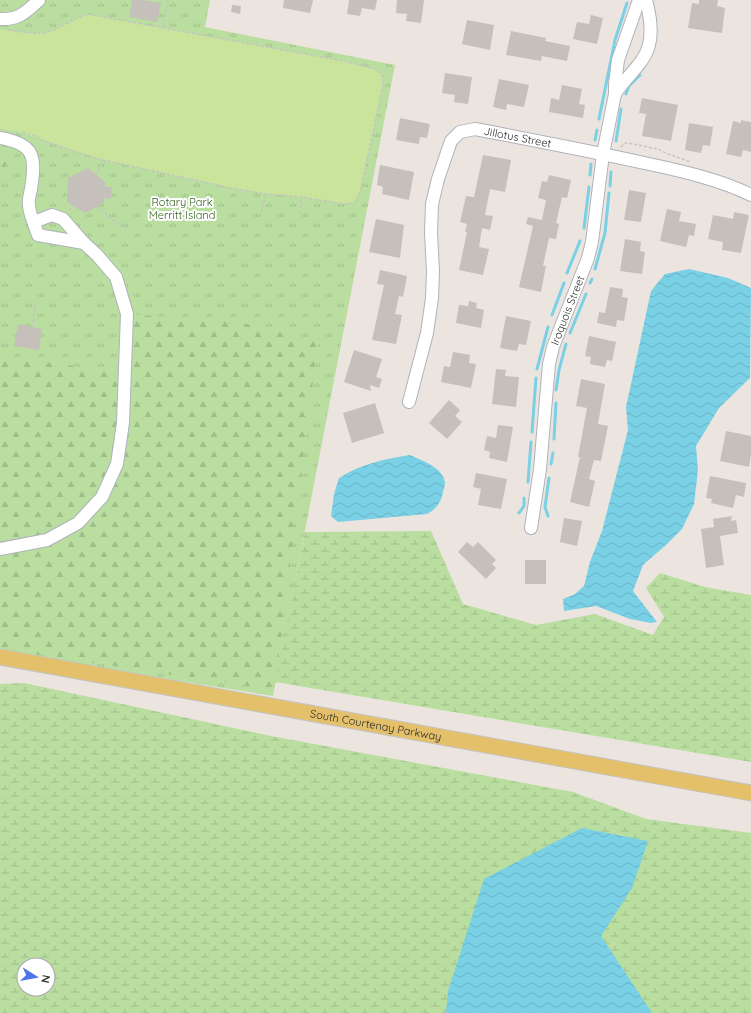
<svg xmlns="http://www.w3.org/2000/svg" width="751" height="1013" font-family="Quicksand,sans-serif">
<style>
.grass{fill:url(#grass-tufts)}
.forest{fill:url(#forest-firs)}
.wetland{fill:url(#wetland-marsh);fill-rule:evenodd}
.pitch{fill:#cae49c}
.water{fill:url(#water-waves)}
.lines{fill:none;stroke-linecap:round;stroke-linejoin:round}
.stream{stroke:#7ad0e5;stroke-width:3}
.building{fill:#c5c0ba}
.minor-casing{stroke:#afb2ba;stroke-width:14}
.major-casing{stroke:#c4c4c4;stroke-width:17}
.path{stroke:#c4c4c4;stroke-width:1.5;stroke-dasharray:3 2;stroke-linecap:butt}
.minor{stroke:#fff;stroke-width:12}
.major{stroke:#e5c06a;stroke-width:15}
.labels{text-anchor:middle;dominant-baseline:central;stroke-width:4;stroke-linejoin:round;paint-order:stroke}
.street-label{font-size:11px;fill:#2b2b2b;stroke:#fff}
.park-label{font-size:11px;fill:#336320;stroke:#fff}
</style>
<defs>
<pattern id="grass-tufts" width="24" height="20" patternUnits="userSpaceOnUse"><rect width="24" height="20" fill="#b9dea0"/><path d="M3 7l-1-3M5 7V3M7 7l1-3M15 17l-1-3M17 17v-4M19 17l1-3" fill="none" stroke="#9fbf8a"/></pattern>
<pattern id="forest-firs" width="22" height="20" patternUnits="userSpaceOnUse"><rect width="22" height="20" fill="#b9dea0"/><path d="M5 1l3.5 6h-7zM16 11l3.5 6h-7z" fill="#9fbf8a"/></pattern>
<pattern id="wetland-marsh" width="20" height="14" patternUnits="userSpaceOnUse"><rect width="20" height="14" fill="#b9dea0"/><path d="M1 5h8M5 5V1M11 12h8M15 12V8" fill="none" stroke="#9fbf8a"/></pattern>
<pattern id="water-waves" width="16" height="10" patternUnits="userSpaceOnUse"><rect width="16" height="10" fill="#7ad0e5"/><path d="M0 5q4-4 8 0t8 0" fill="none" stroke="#6ab3c5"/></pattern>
</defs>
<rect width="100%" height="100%" fill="#ece5df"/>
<path class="grass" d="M 0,0 L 210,0 L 205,27 L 395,65 L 273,696 L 0,652 Z"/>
<g class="forest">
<path d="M 0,155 L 7,157 L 0,196 Z"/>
<path d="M 127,314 L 243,323 L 318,342 L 274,690 L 0,649 L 0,356 L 125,373 Z"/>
</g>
<g class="wetland">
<path d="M 431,531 L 463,604 L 536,625 L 595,614 L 653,635 L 664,617 L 646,588 L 660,573 L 705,587 L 751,595 L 751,762 L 275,682 L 305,532 Z"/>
<path d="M 24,683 L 271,736 L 573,792 L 646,819 L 751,833 L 751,1013 L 0,1013 L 0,684 ZM 24,965 L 48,965 L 48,989 L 24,989 Z"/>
</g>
<path class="pitch" d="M 88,14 L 343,61 L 375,69 L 382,75 L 383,86 L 360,192 L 355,202 L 345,204 L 302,197 L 266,194 L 231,188 L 99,159 L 17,131 L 0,129 L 0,30 C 15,31 36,36 51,31 C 63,27 74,18 88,14 Z"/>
<g class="water">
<path d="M 689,269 L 728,278 L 751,288 L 750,378 L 719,408 L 696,446 L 698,470 L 694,504 L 682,529 L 667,544 L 643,565 L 633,591 L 657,622 L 651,623 L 630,619 L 596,606 L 564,611 L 563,599 L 575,594 L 584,586 L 590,562 L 602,531 L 628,430 L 626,407 L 651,291 L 665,274 Z"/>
<path d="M 410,455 C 421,460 444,468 445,483 C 445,486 443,490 443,492 C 441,503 436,509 427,514 L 338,522 L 331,516 L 334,494 L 339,478 C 360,464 386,459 410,455 Z"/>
<path d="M 582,828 L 648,841 L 632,888 L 601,936 L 652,1013 L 446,1013 L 448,991 L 484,879 Z"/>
</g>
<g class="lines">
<g class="stream">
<path d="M 626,94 L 629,86 L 640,75"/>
<path d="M 599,119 L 615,40 L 627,3"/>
<path d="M 595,140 L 597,130"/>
<path d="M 616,141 L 621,109"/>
<path d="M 590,175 L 591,164"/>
<path d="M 610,186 L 611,172"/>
<path d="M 584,228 L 589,187"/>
<path d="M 595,269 L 605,233 L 609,193"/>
<path d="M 567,273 L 580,241"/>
<path d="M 590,283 L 592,279"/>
<path d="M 552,315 L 564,283"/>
<path d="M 570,333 L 586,294"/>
<path d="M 537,369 L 548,327"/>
<path d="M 556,390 L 559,370 L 566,344"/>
<path d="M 532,432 L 536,378"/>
<path d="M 554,439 L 556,403"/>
<path d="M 551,464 L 553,453"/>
<path d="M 528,482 L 531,442"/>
<path d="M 519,513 L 524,506 L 524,498"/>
<path d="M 548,516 L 545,507 L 549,478"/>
</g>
</g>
<g class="building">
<path d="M 132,0 L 143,0 L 161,3 L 157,22 L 129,17 Z"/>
<path d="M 284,0 L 313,0 L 310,13 L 283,8 Z"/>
<path d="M 349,0 L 377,0 L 375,10 L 362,8 L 360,16 L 347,14 Z"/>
<path d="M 397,0 L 424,0 L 421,23 L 406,21 L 407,14 L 396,13 Z"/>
<path d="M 699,0 L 718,0 L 717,6 L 725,8 L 722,33 L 688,28 L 692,3 L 699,4 Z"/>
<path d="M 232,5 L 241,6 L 240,14 L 231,12 Z"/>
<path d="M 591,15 L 603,18 L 597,44 L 573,39 L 577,22 L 589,24 Z"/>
<path d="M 467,20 L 494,25 L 490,50 L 462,44 Z"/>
<path d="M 511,31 L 546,38 L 545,41 L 570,46 L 567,61 L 542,56 L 541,61 L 506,55 Z"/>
<path d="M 445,73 L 472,77 L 468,104 L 454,102 L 455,95 L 442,93 Z"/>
<path d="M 499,79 L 529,85 L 524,107 L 507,104 L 506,110 L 493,107 Z"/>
<path d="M 562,85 L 582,89 L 579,104 L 585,105 L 583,118 L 549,112 L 551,98 L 559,100 Z"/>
<path d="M 642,98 L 678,105 L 671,141 L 642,136 L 646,114 L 639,113 Z"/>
<path d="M 400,118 L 430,124 L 427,138 L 420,137 L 419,144 L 396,140 Z"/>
<path d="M 741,120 L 751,122 L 751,152 L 743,150 L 741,157 L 726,154 L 733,121 L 741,123 Z"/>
<path d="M 689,123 L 713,127 L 710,146 L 703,145 L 701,153 L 685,150 Z"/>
<path d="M 483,155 L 511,160 L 505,192 L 490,189 L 485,215 L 493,216 L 490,230 L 482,228 L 479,247 L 489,249 L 483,275 L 459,270 L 467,232 L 465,232 L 467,224 L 460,222 L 466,196 L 474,197 Z"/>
<path d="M 380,165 L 414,172 L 409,200 L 382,194 L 383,187 L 377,185 Z"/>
<path d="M 88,168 L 105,182 L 105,187 L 112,187 L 111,199 L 104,198 L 104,203 L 85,213 L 67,202 L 68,178 Z"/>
<path d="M 549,175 L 571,180 L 567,198 L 562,197 L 556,223 L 559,224 L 556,239 L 549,238 L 543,266 L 546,266 L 541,292 L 519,287 L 533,226 L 526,224 L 528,217 L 542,220 L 546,200 L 538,198 L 542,181 L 547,182 Z"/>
<path d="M 629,190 L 646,193 L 641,222 L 624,220 Z"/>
<path d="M 667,209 L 681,212 L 679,221 L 696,224 L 694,236 L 689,235 L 686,247 L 660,241 Z"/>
<path d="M 734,212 L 749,215 L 741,253 L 722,250 L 723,242 L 708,239 L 713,215 L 733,219 Z"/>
<path d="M 376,219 L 404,225 L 400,258 L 369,252 Z"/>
<path d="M 625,239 L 641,242 L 640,251 L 645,252 L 642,274 L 620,271 Z"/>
<path d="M 380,270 L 407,276 L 403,297 L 399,296 L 395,314 L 402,315 L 396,344 L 372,340 L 384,285 L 377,284 Z"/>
<path d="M 610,287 L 623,289 L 622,297 L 628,298 L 624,321 L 617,320 L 616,327 L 597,323 L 599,312 L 605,313 Z"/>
<path d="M 469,301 L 477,303 L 476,308 L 484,310 L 481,328 L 456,323 L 459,305 L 468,306 Z"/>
<path d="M 506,316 L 531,321 L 526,345 L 519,344 L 517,351 L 500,348 Z"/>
<path d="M 18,324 L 42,329 L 39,350 L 14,346 Z"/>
<path d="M 589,336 L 616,342 L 612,361 L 607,360 L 605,367 L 590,364 L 591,357 L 585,356 Z"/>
<path d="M 354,350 L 382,359 L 376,377 L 382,379 L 379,388 L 370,385 L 371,391 L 344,382 Z"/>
<path d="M 453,352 L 470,355 L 469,363 L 476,364 L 471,388 L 441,382 L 444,366 L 450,367 Z"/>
<path d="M 496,369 L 506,370 L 505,376 L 519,377 L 516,407 L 492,404 Z"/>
<path d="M 581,379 L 605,384 L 598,424 L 608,426 L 601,461 L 594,460 L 589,479 L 595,481 L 589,507 L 570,502 L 580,457 L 578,457 L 587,408 L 576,406 Z"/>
<path d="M 449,400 L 460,410 L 455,416 L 462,422 L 447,439 L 429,423 Z"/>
<path d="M 375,403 L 384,433 L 352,443 L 343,413 Z"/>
<path d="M 498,425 L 513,427 L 507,462 L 489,458 L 490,452 L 484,450 L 487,436 L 496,438 Z"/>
<path d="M 726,431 L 751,436 L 751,455 L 749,467 L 720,461 Z"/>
<path d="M 476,473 L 507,479 L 501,509 L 478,505 L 481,489 L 473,487 Z"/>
<path d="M 710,476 L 746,483 L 744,497 L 736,495 L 733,508 L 711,503 L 712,499 L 706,498 Z"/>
<path d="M 732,516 L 731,521 L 736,520 L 738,533 L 720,536 L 724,565 L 706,568 L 701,529 L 714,527 L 713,519 Z"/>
<path d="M 564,518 L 582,521 L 577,546 L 560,542 Z"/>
<path d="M 467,542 L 473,547 L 478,542 L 496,560 L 492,564 L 496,568 L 486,579 L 458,552 Z"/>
<rect x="525" y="560" width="21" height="24"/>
</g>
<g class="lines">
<defs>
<g id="minor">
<path d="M 0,19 C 19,20 26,12 39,0"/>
<path d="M 615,94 C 623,81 634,72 642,60 C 655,43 651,19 646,0"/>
<path d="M 0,138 C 35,144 36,157 31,189 C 30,194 28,200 29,205 C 29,214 35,225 38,235 L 84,243 L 97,255 L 116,277 L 127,314 L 123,423 L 117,464 L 102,497 L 78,523 L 47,540 L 0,549"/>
<path d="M 34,222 L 52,215 L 63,219 L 84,243"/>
<path id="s1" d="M 409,402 L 427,333 L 432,298 L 433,271 L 431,233 L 432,204 L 438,179 L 451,141 L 460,132 L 475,129 C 533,140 591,151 649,164 C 682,171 721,180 751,195"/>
<path id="s2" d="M 531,528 L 540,469 L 549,364 L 553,347 L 588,258 L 592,242 L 603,154 L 615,94 L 615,84 L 618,60 L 639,0"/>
</g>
<g id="major">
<path id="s3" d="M 0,657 L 751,793"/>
</g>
</defs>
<use href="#minor" class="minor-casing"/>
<use href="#major" class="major-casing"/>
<g class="path">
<path d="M 163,27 L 168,0"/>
<path d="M 8,30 C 21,31 39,36 51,31 C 64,26 75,18 88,14 L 343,61 L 375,69 L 382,75 L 383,86 L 360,192 L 355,202 L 345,204 L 302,197 L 266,194 L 231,188 L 99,159 L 73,151 L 47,142 L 32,135 L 22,132"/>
<path d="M 621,147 L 625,143 L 628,143 L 658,149 L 668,154 L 691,162"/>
<path d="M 81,194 L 125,229"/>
<path d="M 69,211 L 105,160"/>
<path d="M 261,212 L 266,194"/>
<path d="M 299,213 L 302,197"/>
<path d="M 32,327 L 36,302"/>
</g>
<use href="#minor" class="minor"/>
<use href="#major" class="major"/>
</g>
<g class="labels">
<g class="street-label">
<text stroke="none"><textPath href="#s1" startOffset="338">Jillotus Street</textPath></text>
<text stroke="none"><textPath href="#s2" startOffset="222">Iroquois Street</textPath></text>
<text stroke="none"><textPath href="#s3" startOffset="382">South Courtenay Parkway</textPath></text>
</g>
<g class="park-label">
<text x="182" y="202">Rotary Park<tspan x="182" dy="13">Merritt Island</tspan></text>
</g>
</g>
<g transform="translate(36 977) rotate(101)"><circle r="19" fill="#ffffff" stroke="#aaaaaa"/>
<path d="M0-3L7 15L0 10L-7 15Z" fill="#4c74eb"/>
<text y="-6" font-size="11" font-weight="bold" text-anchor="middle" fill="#2b2b2b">N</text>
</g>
</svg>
